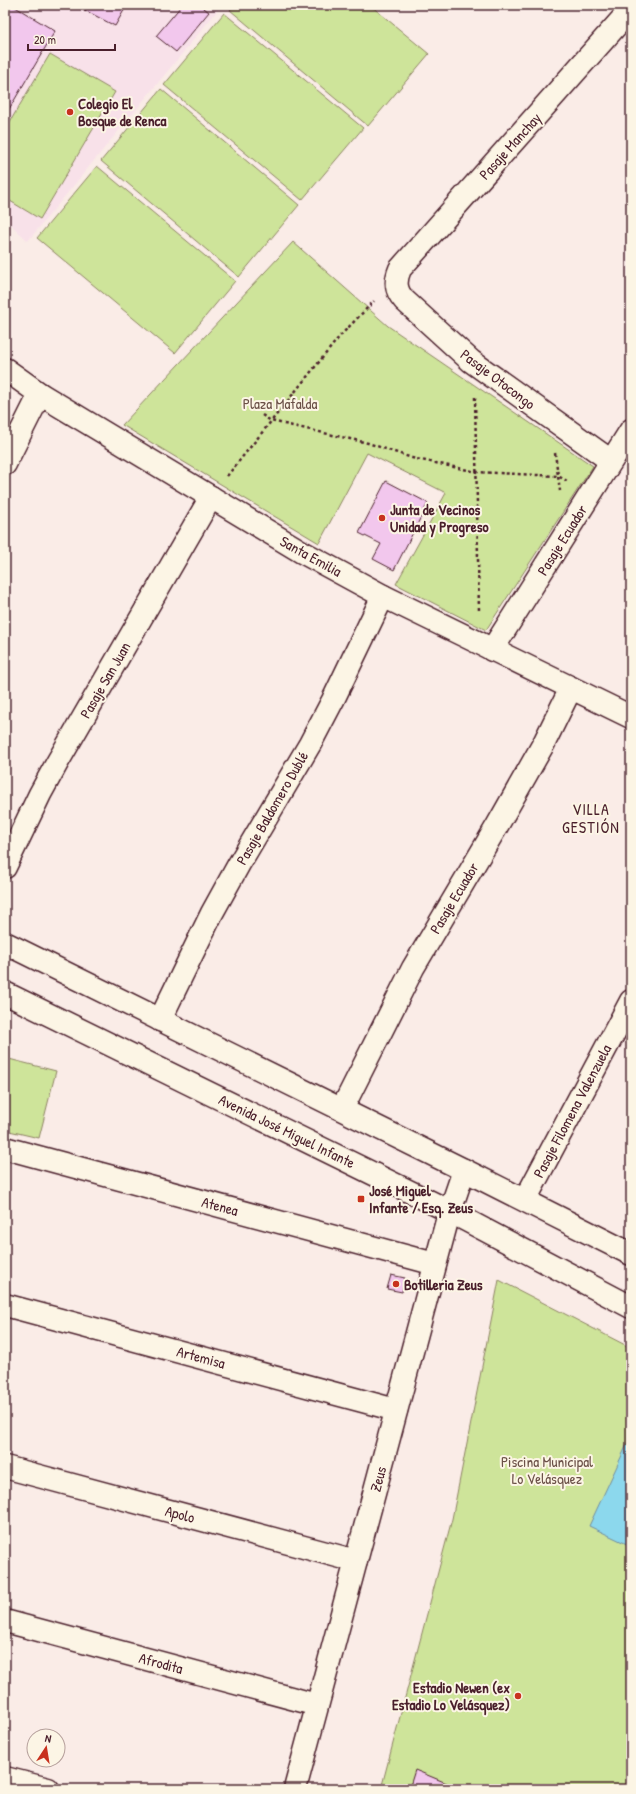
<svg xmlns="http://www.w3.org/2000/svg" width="636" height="1794" font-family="'Patrick Hand',sans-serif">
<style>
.built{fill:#f8e1e9}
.green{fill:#cee49a;stroke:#8c8262}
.water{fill:#8cd8ed;stroke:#728e9f}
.building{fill:#f2c7ed;stroke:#4a1f2b}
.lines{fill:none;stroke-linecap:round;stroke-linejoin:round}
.street-casing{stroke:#4a1f2b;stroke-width:25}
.secondary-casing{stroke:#4a1f2b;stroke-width:25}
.path{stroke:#4a1f2b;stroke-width:2.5;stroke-dasharray:3 3;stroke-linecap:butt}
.street{stroke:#fcf5e5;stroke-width:22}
.secondary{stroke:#fcf5e5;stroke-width:22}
.poi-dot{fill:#c8321e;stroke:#fcf5e5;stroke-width:1.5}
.labels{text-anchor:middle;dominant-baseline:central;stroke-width:4;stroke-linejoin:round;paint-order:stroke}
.poi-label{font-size:15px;font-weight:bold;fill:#4a1f2b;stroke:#fcf5e5;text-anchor:start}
.street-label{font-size:15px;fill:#4a1f2b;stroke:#fcf5e5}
.park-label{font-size:15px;fill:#6b5047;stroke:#fcf5e5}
.neighbourhood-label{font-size:16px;letter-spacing:1px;fill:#4a1f2b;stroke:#fcf5e5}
</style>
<rect width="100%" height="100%" fill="#faece7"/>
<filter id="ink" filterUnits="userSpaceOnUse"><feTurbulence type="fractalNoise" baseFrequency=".025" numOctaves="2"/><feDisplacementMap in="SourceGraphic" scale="8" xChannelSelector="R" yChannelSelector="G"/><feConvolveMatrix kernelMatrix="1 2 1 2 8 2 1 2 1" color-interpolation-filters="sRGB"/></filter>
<g filter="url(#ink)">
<path class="built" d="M 5,5 L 222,5 L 28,241 L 5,219 Z"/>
<g class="green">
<path d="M 234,5 L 370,5 L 429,54 L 368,126 L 230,10 Z"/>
<path d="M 224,13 L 363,128 L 302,200 L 164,85 Z"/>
<path d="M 50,54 L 115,92 L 40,219 L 5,198 L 5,130 Z"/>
<path d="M 161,89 L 299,205 L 239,277 L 101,161 Z"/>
<path d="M 97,166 L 235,281 L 175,353 L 37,238 Z"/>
<path d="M 293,242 L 388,326 L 593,466 L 486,630 L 396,584 L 446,493 L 367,453 L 319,543 L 122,425 Z"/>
<path d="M 5,1058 L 56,1071 L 39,1138 L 5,1130 Z"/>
<path d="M 499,1280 L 631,1348 L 631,1789 L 381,1789 L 452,1519 Z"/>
</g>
<path class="water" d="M 630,1438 L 631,1439 L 631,1546 L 589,1526 Z"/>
<g class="building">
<path d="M 5,5 L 12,5 L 55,31 L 5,116 Z"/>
<path d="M 75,5 L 127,5 L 115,26 Z"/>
<path d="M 182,5 L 200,5 L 209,12 L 176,52 L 156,36 Z"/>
<path d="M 386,481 L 428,503 L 394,570 L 373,559 L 381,544 L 359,533 Z"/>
<path d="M 391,1275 L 405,1278 L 402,1292 L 387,1289 Z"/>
<path d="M 415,1770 L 461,1789 L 409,1789 Z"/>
</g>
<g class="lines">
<defs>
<g id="street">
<path d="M 5,369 L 40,394 L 302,552 L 383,596 L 631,717"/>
<path d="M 611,461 L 471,361 L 404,300 C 395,290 395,281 400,269 L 631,9"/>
<path d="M 5,464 L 40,394"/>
<path d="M 492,650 L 631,430"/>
<path d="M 5,867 L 40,794 L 57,763 L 211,497"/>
<path d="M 160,1020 L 212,913 L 239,864 L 310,744 L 333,700 L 383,596"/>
<path d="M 342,1109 L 413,968 L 497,826 L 544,743 L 571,688"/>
<path d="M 5,1148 L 435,1264"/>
<path d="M 525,1200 L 631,1001"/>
<path d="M 5,1305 L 396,1410"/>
<path d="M 5,1467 L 356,1561"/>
<path d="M 5,1621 L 317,1705"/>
<path d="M 5,1778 L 48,1789"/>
<path d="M 295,1789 L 448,1217 L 464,1170"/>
</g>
<g id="secondary">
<path d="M 5,943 L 464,1170 L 631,1254"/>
<path d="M 5,993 L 449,1211 L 631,1307"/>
</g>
</defs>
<use href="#street" class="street-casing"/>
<use href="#secondary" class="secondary-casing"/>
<g class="path">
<path d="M 475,397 L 479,612"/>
<path d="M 262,415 L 271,421 L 368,443 L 412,458 L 477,472 L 558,476 L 567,481"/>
<path d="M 555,453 L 560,491"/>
<path d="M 227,476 L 340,336 L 374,301"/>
</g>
<use href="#street" class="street"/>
<use href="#secondary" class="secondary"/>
</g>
</g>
<g class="poi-dot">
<circle cx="70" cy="112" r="4"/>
<circle cx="382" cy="518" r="4"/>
<rect x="357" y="1195" width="8" height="8" rx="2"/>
<circle cx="396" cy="1284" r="4"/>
<circle cx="518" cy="1696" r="4"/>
</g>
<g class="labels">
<g class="poi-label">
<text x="78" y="103">Colegio El<tspan x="78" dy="17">Bosque de Renca</tspan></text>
<text x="390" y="509">Junta de Vecinos<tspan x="390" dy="17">Unidad y Progreso</tspan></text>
<text x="369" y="1190">José Miguel<tspan x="369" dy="17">Infante / Esq. Zeus</tspan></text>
<text x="404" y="1284">Botilleria Zeus</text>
<text x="510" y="1687" text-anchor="end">Estadio Newen (ex<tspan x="510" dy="17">Estadio Lo Velásquez)</tspan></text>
</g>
<g class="street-label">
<text transform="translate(510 146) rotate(-48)">Pasaje Manchay</text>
<text transform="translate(498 379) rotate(37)">Pasaje Otocongo</text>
<text transform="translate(562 540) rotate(-58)">Pasaje Ecuador</text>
<text transform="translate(311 556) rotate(29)">Santa Emilia</text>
<text transform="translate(105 680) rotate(-60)">Pasaje San Juan</text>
<text transform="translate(272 808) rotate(-60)">Pasaje Baldomero Dublé</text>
<text transform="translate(454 898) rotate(-59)">Pasaje Ecuador</text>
<text transform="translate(572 1111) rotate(-62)">Pasaje Filomena Valenzuela</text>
<text transform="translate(287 1131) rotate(26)">Avenida José Miguel Infante</text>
<text transform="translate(220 1206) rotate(15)">Atenea</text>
<text transform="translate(201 1357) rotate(15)">Artemisa</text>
<text transform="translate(378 1479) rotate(-75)">Zeus</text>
<text transform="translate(180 1514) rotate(15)">Apolo</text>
<text transform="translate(161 1663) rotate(15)">Afrodita</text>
</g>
<g class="park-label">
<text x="280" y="403">Plaza Mafalda</text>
<text x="547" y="1461">Piscina Municipal<tspan x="547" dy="17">Lo Velásquez</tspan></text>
</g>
<g class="neighbourhood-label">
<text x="591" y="809">VILLA<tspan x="591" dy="18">GESTIÓN</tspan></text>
</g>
</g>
<rect width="636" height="1794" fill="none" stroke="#fcf5e5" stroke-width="20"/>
<rect x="10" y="10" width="616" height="1774" fill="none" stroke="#4a1f2b" stroke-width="1.5" filter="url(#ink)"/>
<g transform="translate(46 1748) rotate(12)"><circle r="19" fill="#fcf5e5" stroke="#b59f9b"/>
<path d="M0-3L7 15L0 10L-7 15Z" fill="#c8321e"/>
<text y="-6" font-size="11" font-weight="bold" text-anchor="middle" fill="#4a1f2b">N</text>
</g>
<path d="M28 44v6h87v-6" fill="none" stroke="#4a1f2b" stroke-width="2"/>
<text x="34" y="44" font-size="12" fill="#4a1f2b" stroke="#fcf5e5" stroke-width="3" paint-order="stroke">20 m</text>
</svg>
